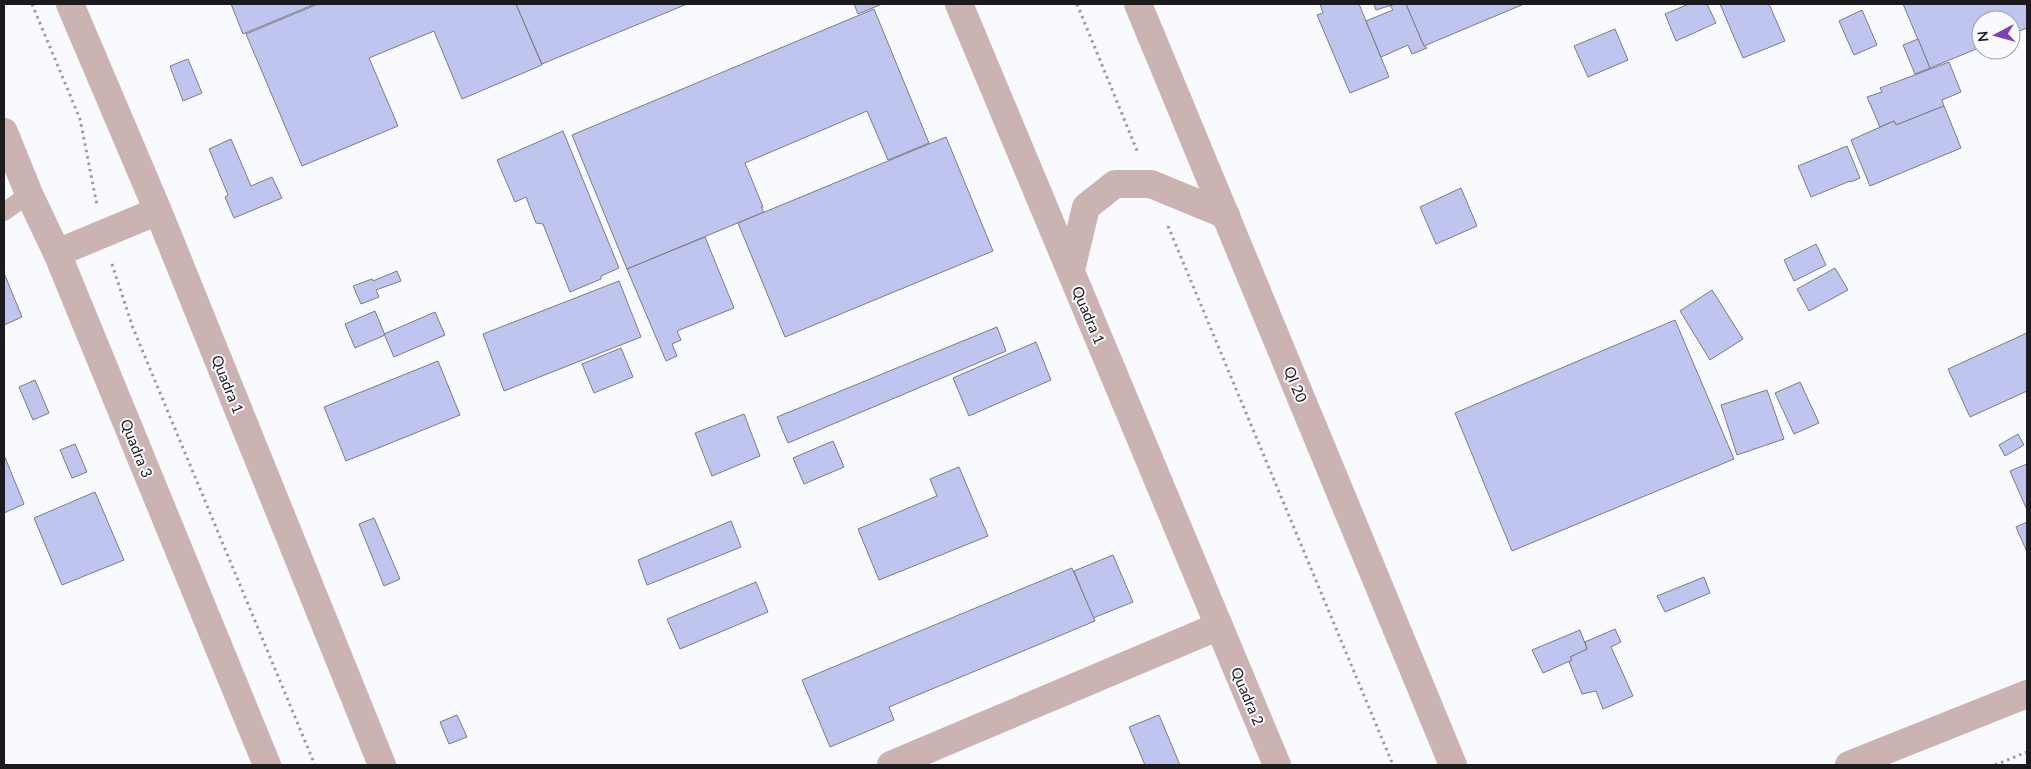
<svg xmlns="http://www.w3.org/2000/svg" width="2031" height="769" font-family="Lato,sans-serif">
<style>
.building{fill:#c0c5f0;stroke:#7b7c82}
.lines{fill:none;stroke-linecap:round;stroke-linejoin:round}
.path{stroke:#9a9b9e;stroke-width:3;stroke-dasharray:2.5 4;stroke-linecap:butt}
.service{stroke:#cab3b1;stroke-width:18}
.minor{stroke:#cab3b1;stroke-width:28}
.tertiary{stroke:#cab3b1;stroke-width:28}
.labels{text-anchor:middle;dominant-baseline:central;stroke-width:4;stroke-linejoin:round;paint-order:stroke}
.street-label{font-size:15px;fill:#1b1b1d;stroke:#f9fafe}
</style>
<rect width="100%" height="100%" fill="#f9fafe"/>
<g class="building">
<path d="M 231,4 L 315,4 L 243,34 Z"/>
<path d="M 318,4 L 516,4 L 542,65 L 462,99 L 434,31 L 369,58 L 398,126 L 302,166 L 246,34 Z"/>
<path d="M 516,4 L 687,4 L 542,64 Z"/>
<path d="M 854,4 L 882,4 L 858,14 Z"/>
<path d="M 1320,4 L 1359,4 L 1389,77 L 1350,93 L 1317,15 L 1323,13 Z"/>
<path d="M 1374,4 L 1395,4 L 1376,10 Z"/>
<path d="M 1395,4 L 1406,4 L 1424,46 L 1427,48 L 1412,54 L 1408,45 L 1381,57 L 1366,21 L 1393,10 L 1390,6 Z"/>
<path d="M 1406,4 L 1524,4 L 1424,46 Z"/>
<path d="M 1689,4 L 1707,4 L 1716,23 L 1676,41 L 1665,14 Z"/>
<path d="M 1720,4 L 1769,4 L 1785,41 L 1743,58 Z"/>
<path d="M 1903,4 L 2027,4 L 2027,28 L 2011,34 L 2011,20 L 1981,20 L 1981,47 L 1930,68 Z"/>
<path d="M 874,9 L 929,143 L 888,160 L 867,111 L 745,163 L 763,207 L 761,207 L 764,212 L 627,269 L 572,135 Z"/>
<path d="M 1862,10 L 1877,45 L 1854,55 L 1839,21 Z"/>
<path d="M 1615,29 L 1628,60 L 1588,77 L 1574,46 Z"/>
<path d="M 1918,39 L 1930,68 L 1915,74 L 1903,45 Z"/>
<path d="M 188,59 L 202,93 L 183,101 L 170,66 Z"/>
<path d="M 1949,62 L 1961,92 L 1942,100 L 1944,106 L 1896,125 L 1894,121 L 1880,127 L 1867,97 L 1882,92 L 1880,88 Z"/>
<path d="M 1944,106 L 1961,148 L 1870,186 L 1851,140 L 1894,121 L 1896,125 Z"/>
<path d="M 563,131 L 619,268 L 601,276 L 601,279 L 570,292 L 543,224 L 536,223 L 526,197 L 515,202 L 497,160 Z"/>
<path d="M 946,137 L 993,251 L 785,337 L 738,223 Z"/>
<path d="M 231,139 L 251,186 L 272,177 L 282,198 L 234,218 L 225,197 L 228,195 L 209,149 Z"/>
<path d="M 1847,146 L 1860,178 L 1851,182 L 1850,181 L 1811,197 L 1798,166 Z"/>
<path d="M 1461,188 L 1477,226 L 1436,244 L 1420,207 Z"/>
<path d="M 705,237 L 734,308 L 677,331 L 681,340 L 672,344 L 677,356 L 666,361 L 627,269 Z"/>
<path d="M 1816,244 L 1826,265 L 1794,281 L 1784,260 Z"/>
<path d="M 1835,268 L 1848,290 L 1809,311 L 1797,289 Z"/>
<path d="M 397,271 L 401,281 L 376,290 L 379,297 L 361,304 L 353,286 L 372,279 L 373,281 Z"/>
<path d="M 4,273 L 22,317 L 4,325 Z"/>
<path d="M 619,281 L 641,337 L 504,391 L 483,334 Z"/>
<path d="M 1712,290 L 1743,339 L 1710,360 L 1680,311 Z"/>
<path d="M 375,311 L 385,335 L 355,348 L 345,324 Z"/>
<path d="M 435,312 L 445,335 L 394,357 L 384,334 Z"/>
<path d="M 1675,320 L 1734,459 L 1512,551 L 1455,413 Z"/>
<path d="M 997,327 L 1006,351 L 788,443 L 777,417 Z"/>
<path d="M 2027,333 L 2027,391 L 1970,417 L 1948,369 Z"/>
<path d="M 1036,342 L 1051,380 L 969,416 L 953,378 Z"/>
<path d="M 621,348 L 633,377 L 594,393 L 582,364 Z"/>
<path d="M 438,361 L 460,415 L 346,461 L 324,407 Z"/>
<path d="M 35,380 L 49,413 L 33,420 L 19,387 Z"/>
<path d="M 1800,382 L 1819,423 L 1794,434 L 1775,393 Z"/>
<path d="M 1767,390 L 1784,439 L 1737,455 L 1721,405 Z"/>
<path d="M 744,414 L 760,456 L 712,476 L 695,433 Z"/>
<path d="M 2018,434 L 2024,445 L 2005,456 L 1999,445 Z"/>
<path d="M 833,441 L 844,467 L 804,484 L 793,458 Z"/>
<path d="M 75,444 L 87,472 L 72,478 L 60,450 Z"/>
<path d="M 4,455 L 24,504 L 4,513 Z"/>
<path d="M 2027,464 L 2027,510 L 2010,471 Z"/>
<path d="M 959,467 L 988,536 L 879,580 L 858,529 L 937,496 L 930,479 Z"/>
<path d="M 95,492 L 124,560 L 62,585 L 34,518 Z"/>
<path d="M 374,518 L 400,579 L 384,586 L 359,524 Z"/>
<path d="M 731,521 L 741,547 L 647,585 L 638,560 Z"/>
<path d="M 2027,522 L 2027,552 L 2016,527 Z"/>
<path d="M 1113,555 L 1133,602 L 1093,618 L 1074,571 Z"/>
<path d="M 1072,568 L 1095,621 L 889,707 L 894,720 L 830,747 L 802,680 Z"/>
<path d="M 1704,577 L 1710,593 L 1665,612 L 1657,596 Z"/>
<path d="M 756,582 L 768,612 L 680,649 L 667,619 Z"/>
<path d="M 1615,629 L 1621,642 L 1611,647 L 1633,696 L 1603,709 L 1596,691 L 1582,694 L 1569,662 L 1572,660 L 1570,657 L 1587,649 L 1585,642 Z"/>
<path d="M 1580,630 L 1587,649 L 1570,657 L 1572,660 L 1543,673 L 1532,650 Z"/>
<path d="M 457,715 L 467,737 L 449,744 L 440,722 Z"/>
<path d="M 1159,715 L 1180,765 L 1145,765 L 1129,727 Z"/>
</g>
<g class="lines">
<g class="path">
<path d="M 32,4 L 80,119 L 97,205"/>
<path d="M 1077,4 L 1138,153"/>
<path d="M 1168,226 L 1393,765"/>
<path d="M 112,264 L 133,328 L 315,765"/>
<path d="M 1995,765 L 2027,752"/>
</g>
<path class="service" d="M 4,212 L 29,194"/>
<g class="minor">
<path d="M 70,4 L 158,211 L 382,765"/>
<path d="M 4,132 L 29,194 L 57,253 L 267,765"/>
<path d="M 57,253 L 158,211"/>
<path d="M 891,765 L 1219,626"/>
<path d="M 1849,765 L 2027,694"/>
</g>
<g class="tertiary">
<path d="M 959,4 L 1277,765"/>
<path d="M 1138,4 L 1453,765"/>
<path d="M 1071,270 L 1086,207 L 1115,184 L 1151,184 L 1226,215"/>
</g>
</g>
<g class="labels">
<g class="street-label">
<text transform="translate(1089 315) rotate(67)">Quadra 1</text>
<text transform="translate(228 384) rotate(68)">Quadra 1</text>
<text transform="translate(1296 384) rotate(68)">QI 20</text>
<text transform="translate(137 448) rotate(68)">Quadra 3</text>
<text transform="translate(1248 696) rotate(67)">Quadra 2</text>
</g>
</g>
<rect width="2031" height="769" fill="none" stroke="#1b1b1d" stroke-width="10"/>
<g transform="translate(1996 35) rotate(264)"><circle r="24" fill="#f9fafe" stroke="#a0a1a4"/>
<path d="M0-4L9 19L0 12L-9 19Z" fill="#7e41b7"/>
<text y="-8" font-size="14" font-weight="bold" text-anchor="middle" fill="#1b1b1d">N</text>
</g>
</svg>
